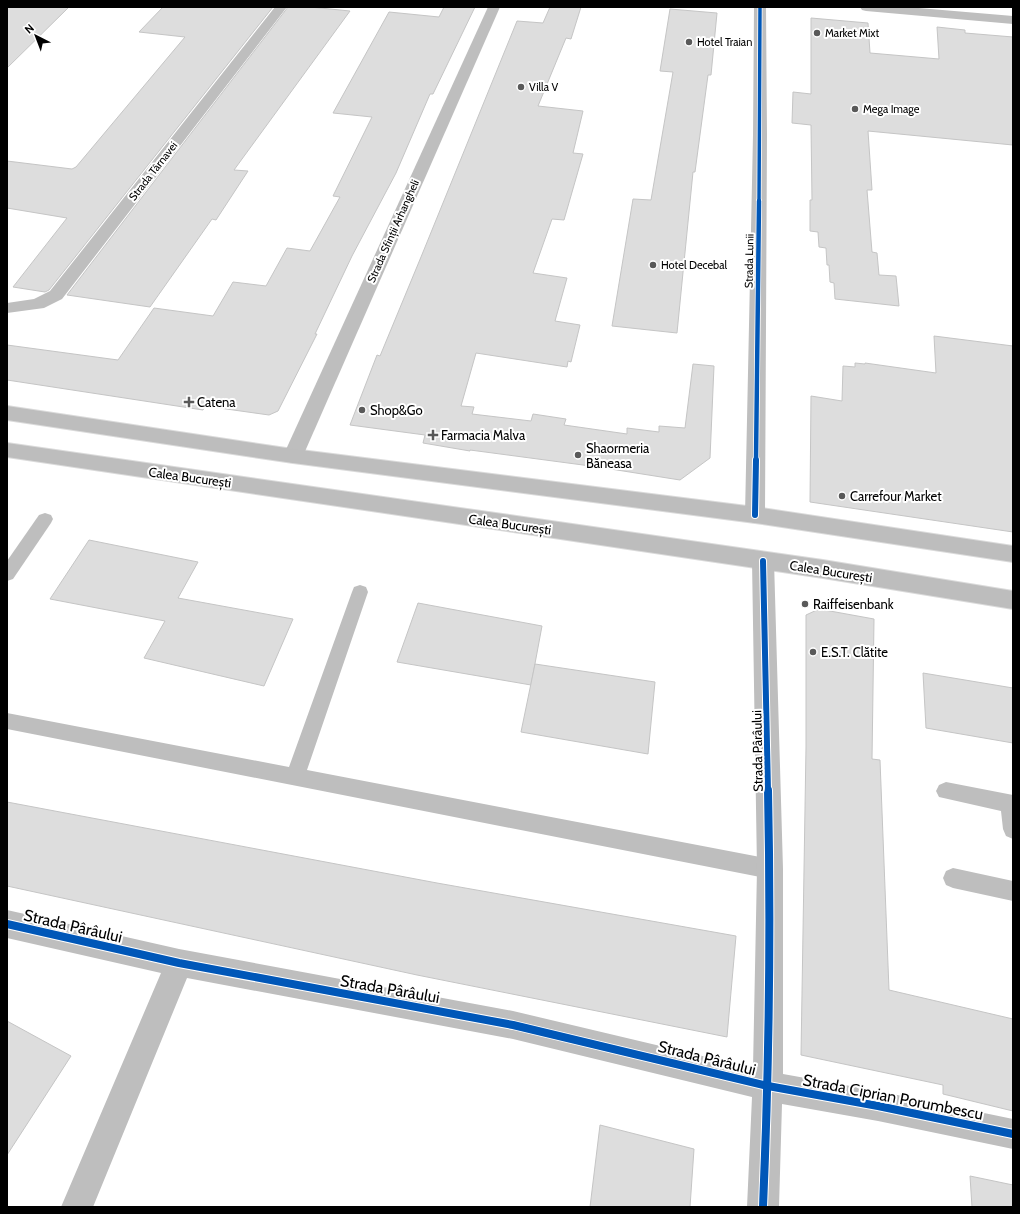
<svg xmlns="http://www.w3.org/2000/svg" width="1020" height="1214" font-family="Cabin,sans-serif">
<style>
.building{fill:#ddd;stroke:#c5c5c5}
.lines{fill:none;stroke-linecap:round;stroke-linejoin:round}
.primary-casing{stroke:#dbdbdb;stroke-width:2}
.lane{fill:#bebebe;fill-rule:evenodd}
.street{fill:#bebebe;fill-rule:evenodd}
.primary{fill:#bdbdbd;fill-rule:evenodd}
.cycleway-far3-casing{stroke:#fff;stroke-width:5}
.cycleway-far2-casing{stroke:#fff;stroke-width:6}
.cycleway-far1-casing{stroke:#fff;stroke-width:8}
.cycleway-casing{stroke:#fff;stroke-width:10}
.cycleway-far3{stroke:#0057b8;stroke-width:3.5}
.cycleway-far2{stroke:#0057b8;stroke-width:4.5}
.cycleway-far1{stroke:#0057b8;stroke-width:6}
.cycleway{stroke:#0057b8;stroke-width:8}
.poi-dot{fill:#595959;stroke:#fff;stroke-width:1.5}
.labels{text-anchor:middle;dominant-baseline:central;stroke-width:4;stroke-linejoin:round;paint-order:stroke}
.far-poi-label{font-size:11px;fill:#000;stroke:#fff;text-anchor:start}
.far-street-label{font-size:11px;fill:#000;stroke:#fff}
.poi-label{font-size:13px;fill:#000;stroke:#fff;text-anchor:start}
.street-label{font-size:13px;fill:#000;stroke:#fff}
.near-street-label{font-size:16px;fill:#000;stroke:#fff}
</style>
<rect width="100%" height="100%" fill="#fff"/>
<g class="building">
<path d="M 7,7 L 69,7 L 7,68 Z"/>
<path d="M 163,7 L 273,7 L 49,290 L 45,292 L 13,287 L 67,218 L 7,208 L 7,161 L 72,169 L 76,167 L 185,37 L 139,32 Z"/>
<path d="M 288,7 L 310,7 L 350,11 L 234,170 L 248,171 L 216,220 L 212,219 L 150,307 L 67,295 Z"/>
<path d="M 444,7 L 475,7 L 433,94 L 430,94 L 396,173 L 352,256 L 315,334 L 317,334 L 278,411 L 269,415 L 205,406 L 203,410 L 7,380 L 7,345 L 118,360 L 154,308 L 213,316 L 233,282 L 266,286 L 287,248 L 310,251 L 340,197 L 333,196 L 372,117 L 333,113 L 389,12 L 439,17 Z"/>
<path d="M 550,7 L 581,7 L 571,39 L 566,38 L 538,106 L 583,111 L 573,153 L 583,154 L 564,220 L 552,219 L 533,273 L 567,278 L 555,321 L 580,325 L 571,362 L 568,361 L 567,367 L 476,353 L 461,406 L 474,407 L 472,414 L 531,421 L 533,414 L 566,419 L 564,425 L 627,434 L 627,428 L 659,432 L 659,426 L 685,428 L 693,364 L 714,366 L 710,458 L 680,480 L 598,467 L 470,450 L 470,451 L 423,443 L 425,435 L 350,425 L 377,355 L 380,356 L 421,257 L 517,21 L 543,23 Z"/>
<path d="M 670,9 L 717,13 L 711,75 L 708,75 L 695,172 L 693,172 L 677,333 L 612,326 L 633,199 L 651,200 L 673,72 L 660,71 Z"/>
<path d="M 811,18 L 868,23 L 870,53 L 939,59 L 937,27 L 965,30 L 965,33 L 1013,37 L 1013,145 L 868,131 L 872,190 L 867,190 L 872,252 L 877,253 L 879,275 L 896,276 L 899,306 L 835,299 L 834,283 L 830,282 L 829,265 L 827,265 L 826,248 L 819,247 L 818,232 L 810,231 L 810,200 L 812,200 L 811,125 L 792,123 L 793,92 L 811,94 Z"/>
<path d="M 934,336 L 1013,346 L 1013,532 L 810,502 L 811,396 L 842,401 L 843,366 L 855,367 L 855,363 L 865,364 L 865,363 L 936,373 Z"/>
<path d="M 89,540 L 198,562 L 178,598 L 293,619 L 264,686 L 144,658 L 165,621 L 50,599 Z"/>
<path d="M 418,603 L 542,626 L 531,685 L 397,662 Z"/>
<path d="M 819,609 L 874,619 L 872,759 L 880,760 L 889,990 L 1013,1019 L 1013,1111 L 943,1094 L 943,1085 L 801,1055 L 806,747 L 806,615 Z"/>
<path d="M 535,664 L 655,682 L 648,754 L 521,732 Z"/>
<path d="M 923,673 L 1013,688 L 1013,743 L 926,728 Z"/>
<path d="M 7,802 L 437,883 L 736,936 L 727,1037 L 417,975 L 7,886 Z"/>
<path d="M 7,1021 L 71,1056 L 7,1155 Z"/>
<path d="M 600,1125 L 694,1149 L 690,1207 L 590,1207 Z"/>
<path d="M 970,1176 L 1013,1185 L 1013,1207 L 972,1207 Z"/>
</g>
<g class="lines">
<defs>
<g id="primary">
<path d="M 7,406 L 293,449 L 755,507 L 1013,546 L 1013,562 L 755,523 L 293,463 L 7,420 Z"/>
<path d="M 7,443 L 823,560 L 1013,591 L 1013,609 L 823,578 L 7,457 Z"/>
</g>
</defs>
<use href="#primary" class="primary-casing"/>
<g class="lane">
<path d="M 45,513 L 51,515 L 53,519 L 51,523 L 13,579 L 7,581 L 7,561 L 39,515 Z"/>
<path d="M 360,585 L 366,587 L 368,592 L 307,770 L 770,859 L 777,862 L 780,869 L 777,876 L 770,879 L 7,729 L 7,713 L 289,767 L 352,592 L 354,587 Z"/>
<path d="M 946,782 L 1013,795 L 1013,839 L 1006,836 L 1003,829 L 1001,811 L 939,797 L 936,791 L 939,785 Z"/>
<path d="M 953,868 L 1013,881 L 1013,901 L 953,888 L 946,885 L 943,878 L 946,871 Z"/>
</g>
<g class="street">
<path d="M 275,7 L 287,7 L 62,299 L 44,308 L 7,313 L 7,303 L 34,299 L 50,291 Z"/>
<path d="M 488,7 L 500,7 L 303,456 L 300,461 L 293,463 L 286,461 L 283,456 Z"/>
<path d="M 754,7 L 766,7 L 767,135 L 765,515 L 762,521 L 755,523 L 748,521 L 745,515 L 753,135 Z"/>
<path d="M 860,7 L 907,7 L 1013,16 L 1013,24 L 866,11 L 862,10 Z"/>
<path d="M 763,553 L 771,555 L 774,561 L 783,869 L 783,1074 L 878,1091 L 1013,1119 L 1013,1149 L 878,1121 L 782,1104 L 779,1207 L 747,1207 L 752,1097 L 513,1039 L 187,978 L 93,1207 L 61,1207 L 161,973 L 7,938 L 7,910 L 179,949 L 513,1011 L 753,1068 L 757,869 L 752,561 L 755,555 Z"/>
</g>
<use href="#primary" class="primary"/>
<defs>
<path id="cycleway-far3" d="M 759,202 L 760,7"/>
<path id="cycleway-far2" d="M 756,461 L 759,201"/>
<g id="cycleway-far1">
<path d="M 755,515 L 756,460"/>
<path d="M 763,561 L 768,791"/>
</g>
<g id="cycleway">
<path d="M 7,924 L 179,963 L 513,1025 L 768,1086 L 878,1106 L 1013,1134"/>
<path d="M 763,1207 C 769,1068 771,929 768,790"/>
</g>
</defs>
<use href="#cycleway-far3" class="cycleway-far3-casing"/>
<use href="#cycleway-far2" class="cycleway-far2-casing"/>
<use href="#cycleway-far1" class="cycleway-far1-casing"/>
<use href="#cycleway" class="cycleway-casing"/>
<use href="#cycleway-far3" class="cycleway-far3"/>
<use href="#cycleway-far2" class="cycleway-far2"/>
<use href="#cycleway-far1" class="cycleway-far1"/>
<use href="#cycleway" class="cycleway"/>
</g>
<g class="poi-dot">
<circle cx="817" cy="33" r="4"/>
<circle cx="689" cy="42" r="4"/>
<circle cx="521" cy="87" r="4"/>
<circle cx="855" cy="109" r="4"/>
<circle cx="653" cy="265" r="4"/>
<path d="M187 396h4v4h4v4h-4v4h-4v-4h-4v-4h4z"/>
<circle cx="362" cy="410" r="4"/>
<path d="M431 429h4v4h4v4h-4v4h-4v-4h-4v-4h4z"/>
<circle cx="578" cy="455" r="4"/>
<circle cx="842" cy="496" r="4"/>
<circle cx="805" cy="604" r="4"/>
<circle cx="813" cy="652" r="4"/>
</g>
<g class="labels">
<g class="far-poi-label">
<text x="825" y="33">Market Mixt</text>
<text x="697" y="42">Hotel Traian</text>
<text x="529" y="87">Villa V</text>
<text x="863" y="109">Mega Image</text>
<text x="661" y="265">Hotel Decebal</text>
</g>
<g class="far-street-label">
<text transform="translate(153 171) rotate(-52)">Strada Târnavei</text>
<text transform="translate(393 231) rotate(-66)">Strada Sfinții Arhangheli</text>
<text transform="translate(749 261) rotate(-89)">Strada Lunii</text>
</g>
<g class="poi-label">
<text x="197" y="402">Catena</text>
<text x="370" y="410">Shop&amp;Go</text>
<text x="441" y="435">Farmacia Malva</text>
<text x="586" y="448">Shaormeria<tspan x="586" dy="15">Băneasa</tspan></text>
<text x="850" y="496">Carrefour Market</text>
<text x="813" y="604">Raiffeisenbank</text>
<text x="821" y="652">E.S.T. Clătite</text>
</g>
<g class="street-label">
<text transform="translate(190 477) rotate(8)">Calea București</text>
<text transform="translate(510 524) rotate(8)">Calea București</text>
<text transform="translate(831 571) rotate(9)">Calea București</text>
<text transform="translate(757 751) rotate(-91)">Strada Pârâului</text>
</g>
<g class="near-street-label">
<text transform="translate(73 926) rotate(13)">Strada Pârâului</text>
<text transform="translate(390 989) rotate(10)">Strada Pârâului</text>
<text transform="translate(707 1058) rotate(14)">Strada Pârâului</text>
<text transform="translate(893 1097) rotate(11)">Strada Ciprian Porumbescu</text>
</g>
</g>
<rect width="1020" height="1214" fill="none" stroke="#000000" stroke-width="16"/>
<g transform="translate(36 36) rotate(318)" stroke="#ffffff" stroke-width="3" paint-order="stroke">
<path d="M0-3L7 15L0 10L-7 15Z" fill="#000000"/>
<text y="-6" font-size="11" font-weight="bold" text-anchor="middle" fill="#000000">N</text>
</g>
</svg>
